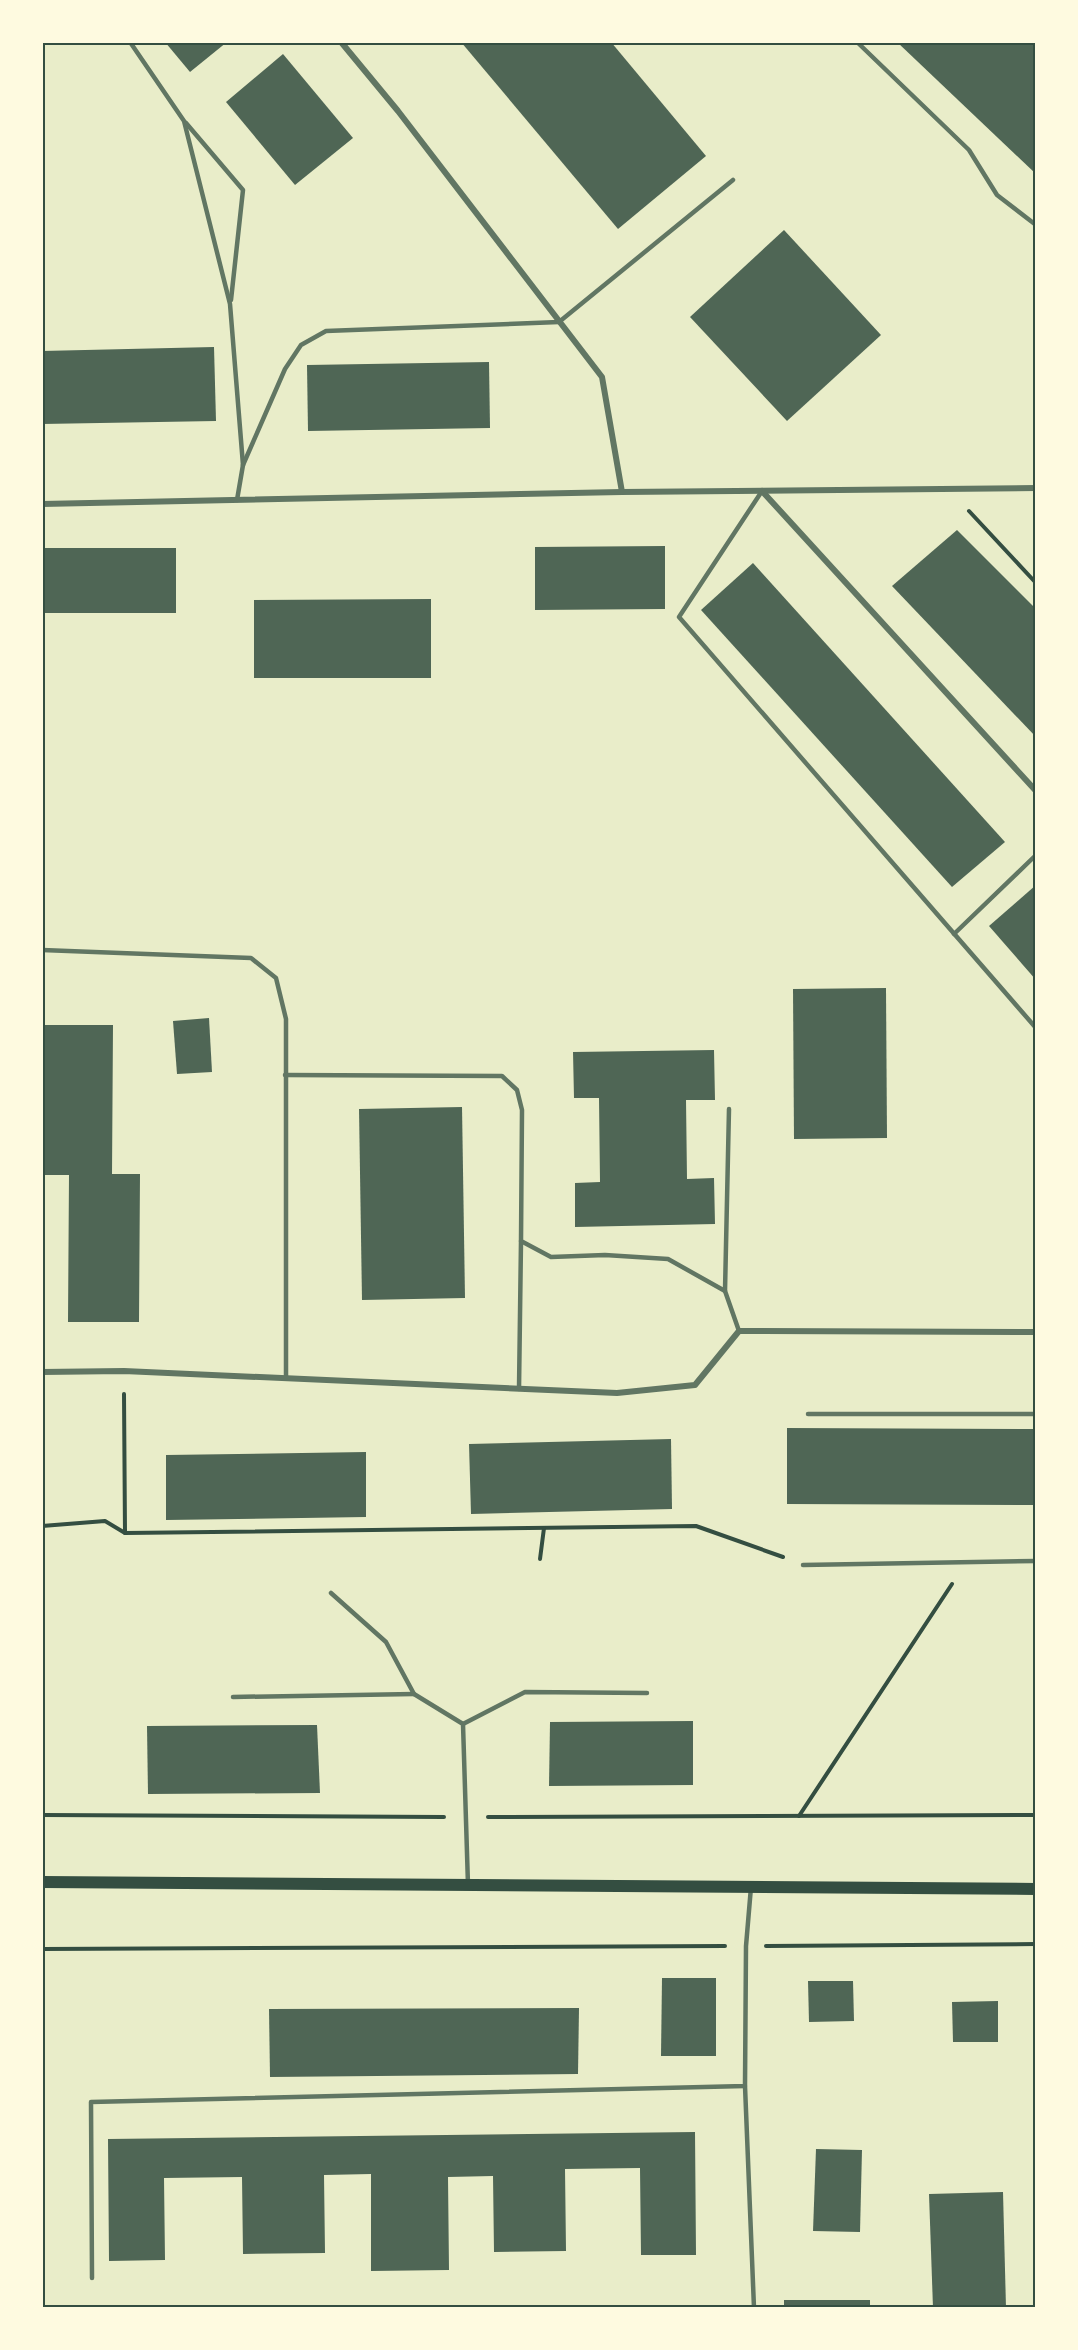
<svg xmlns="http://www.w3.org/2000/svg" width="1078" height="2350" font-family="Roboto,sans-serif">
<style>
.building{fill:#4f6655}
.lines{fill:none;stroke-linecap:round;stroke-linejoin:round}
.path{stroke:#344e41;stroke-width:4}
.service{stroke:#617663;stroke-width:4.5}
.minor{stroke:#617663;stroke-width:6}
.secondary{stroke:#344e41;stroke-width:12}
.neatline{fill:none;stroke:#344e41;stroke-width:2}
</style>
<rect width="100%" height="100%" fill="#e9edc9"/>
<g class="building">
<path d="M 165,42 L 227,42 L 190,72 Z"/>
<path d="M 461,42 L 611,42 L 706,156 L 618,229 Z"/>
<path d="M 897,42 L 1036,42 L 1036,174 Z"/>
<path d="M 283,54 L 353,138 L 295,185 L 226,102 Z"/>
<path d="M 784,230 L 881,335 L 787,421 L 690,317 Z"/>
<path d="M 214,347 L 216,421 L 42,424 L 42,351 Z"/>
<path d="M 489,362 L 490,428 L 308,431 L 307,365 Z"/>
<path d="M 957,530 L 1036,609 L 1036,737 L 892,586 Z"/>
<path d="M 665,546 L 665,609 L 535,610 L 535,547 Z"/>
<rect x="42" y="548" width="134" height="65"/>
<path d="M 753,563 L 1005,842 L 952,887 L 701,610 Z"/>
<path d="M 431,599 L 431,678 L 254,678 L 254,600 Z"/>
<path d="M 1036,885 L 1036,980 L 989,926 Z"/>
<path d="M 886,988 L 887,1138 L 794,1139 L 793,989 Z"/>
<path d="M 209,1018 L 212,1072 L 177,1074 L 173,1021 Z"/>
<path d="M 45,1025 L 113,1025 L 112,1174 L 140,1174 L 139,1322 L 68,1322 L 69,1175 L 45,1175 Z"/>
<path d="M 714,1050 L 715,1100 L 686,1100 L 687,1179 L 714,1178 L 715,1224 L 575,1227 L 575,1183 L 600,1182 L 599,1098 L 574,1098 L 573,1052 Z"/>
<path d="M 462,1107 L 465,1298 L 362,1300 L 359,1109 Z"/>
<path d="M 787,1428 L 1036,1429 L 1036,1505 L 787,1504 Z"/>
<path d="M 671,1439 L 672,1509 L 471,1514 L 469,1444 Z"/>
<path d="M 366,1452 L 366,1517 L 166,1520 L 166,1455 Z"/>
<path d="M 693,1721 L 693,1785 L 549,1786 L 550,1722 Z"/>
<path d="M 317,1725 L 320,1793 L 148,1794 L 147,1726 Z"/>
<path d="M 662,1978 L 716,1978 L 716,2056 L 661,2056 Z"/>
<path d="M 808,1981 L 853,1981 L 854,2021 L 809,2022 Z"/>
<path d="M 998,2001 L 998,2042 L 953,2042 L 952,2002 Z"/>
<path d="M 579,2008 L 578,2074 L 270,2077 L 269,2009 Z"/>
<path d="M 695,2132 L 696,2255 L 641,2255 L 640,2168 L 565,2169 L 566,2251 L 494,2252 L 493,2176 L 448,2177 L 449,2270 L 371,2271 L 371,2174 L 324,2175 L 325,2253 L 243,2254 L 242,2177 L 164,2178 L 165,2260 L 109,2261 L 108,2139 Z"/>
<path d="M 816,2149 L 862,2150 L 860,2232 L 813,2231 Z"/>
<path d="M 1003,2192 L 1006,2308 L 933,2308 L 929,2194 Z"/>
<rect x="784" y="2300" width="86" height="8"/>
</g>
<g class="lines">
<g class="path">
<path d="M 969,511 L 1036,583"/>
<path d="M 124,1394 L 125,1533 L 696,1526 L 783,1557"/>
<path d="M 42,1526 L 105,1521 L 125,1533"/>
<path d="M 540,1559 L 544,1528"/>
<path d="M 42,1815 L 444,1817"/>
<path d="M 799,1816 L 952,1584"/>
<path d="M 488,1817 L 1036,1815"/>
<path d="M 766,1946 L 1036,1944"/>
<path d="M 42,1949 L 725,1946"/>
</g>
<g class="service">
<path d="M 130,42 L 184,121 L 230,304 L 243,465 L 237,500"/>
<path d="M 857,42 L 969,150 L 997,195 L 1036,225"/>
<path d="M 186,123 L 243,190 L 231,300"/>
<path d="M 243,465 L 285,369 L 301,345 L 326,331 L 559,322 L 733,180"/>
<path d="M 762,491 L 679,617 L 1036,1028"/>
<path d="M 954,934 L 1036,855"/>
<path d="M 42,950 L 251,958 L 276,978 L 286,1019 L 286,1378"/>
<path d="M 285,1075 L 502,1076 L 517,1090 L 522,1110 L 521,1241 L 551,1257 L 605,1255 L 668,1259 L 725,1291 L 739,1331"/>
<path d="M 725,1291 L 729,1109"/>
<path d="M 519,1389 L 521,1241"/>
<path d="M 808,1414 L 1036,1414"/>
<path d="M 803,1565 L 1036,1561"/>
<path d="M 331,1593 L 386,1642 L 414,1694 L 463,1724 L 468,1885"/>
<path d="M 233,1697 L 414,1694"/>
<path d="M 463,1724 L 525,1692 L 647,1693"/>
<path d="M 745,2086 L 754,2308"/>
<path d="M 92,2278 L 91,2102 L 745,2086 L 746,1946 L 751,1887"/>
</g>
<g class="minor">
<path d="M 341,42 L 398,111 L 602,377 L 622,492"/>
<path d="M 762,491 L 1036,791"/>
<path d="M 42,504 L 622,492 L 1036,488"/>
<path d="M 42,1372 L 124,1371 L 617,1393 L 695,1385 L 739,1331 L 1036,1332"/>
</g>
<path class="secondary" d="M 42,1882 L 1036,1889"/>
</g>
<rect width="1078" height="2350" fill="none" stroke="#fefae0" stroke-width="87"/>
<rect x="44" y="44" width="990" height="2262" class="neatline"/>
</svg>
